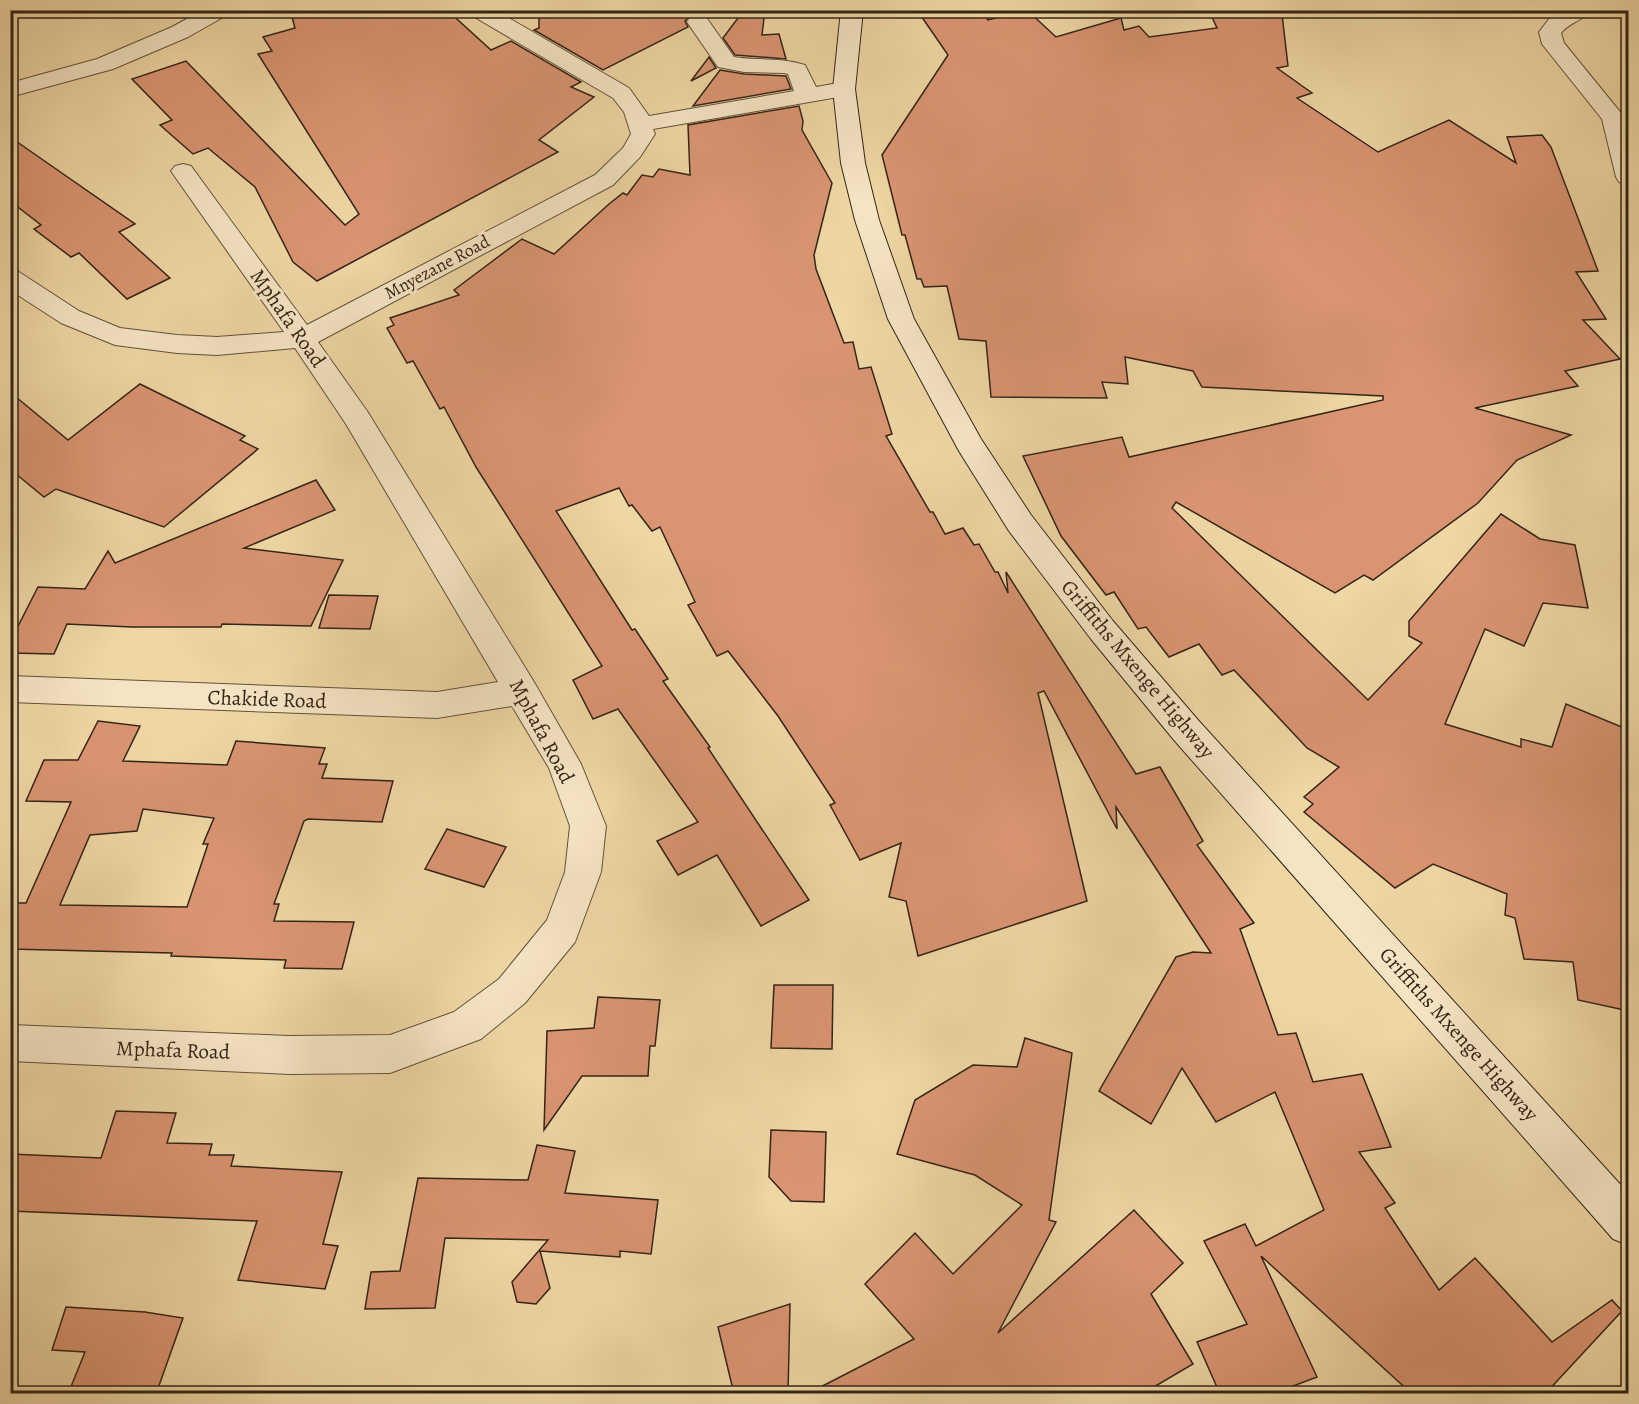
<svg xmlns="http://www.w3.org/2000/svg" width="1639" height="1404" font-family="Alegreya,serif">
<style>
.building{fill:#da9473;stroke:#332517;stroke-width:1.5;fill-rule:evenodd}
.lines{fill:none;stroke-linecap:round;stroke-linejoin:round}
.street-casing{stroke:#62513a;stroke-width:2}
.secondary-casing{stroke:#332517;stroke-width:2}
.street{fill:#f5e4c4;fill-rule:evenodd}
.secondary{fill:#f5e4c4;fill-rule:evenodd}
.labels{text-anchor:middle;dominant-baseline:central;stroke-width:6;stroke-linejoin:round;paint-order:stroke}
.far-street-label{font-size:18px;fill:#332517;stroke:#f5e4c4}
.street-label{font-size:21px;fill:#332517;stroke:#f5e4c4}
</style>
<rect width="100%" height="100%" fill="#efd6a5"/>
<filter id="stains"><feTurbulence type="fractalNoise" baseFrequency=".00333" numOctaves="4"/><feColorMatrix values="0 0 0 0 .2 0 0 0 0 .09 0 0 0 0 .02 0 0 0 .5 -.17"/></filter>
<radialGradient id="worn" r=".72"><stop offset=".6" stop-color="#630" stop-opacity="0"/><stop offset="1" stop-color="#630" stop-opacity=".3"/></radialGradient>
<g class="building">
<path d="M 290,10 L 447,10 L 491,50 L 511,41 L 581,82 L 571,87 L 594,97 L 539,140 L 558,152 L 317,281 L 293,262 L 255,187 L 208,148 L 193,154 L 160,125 L 172,120 L 132,79 L 186,61 L 345,225 L 359,214 L 258,54 L 272,51 L 263,37 L 295,28 Z"/>
<path d="M 539,10 L 588,10 L 719,11 L 708,17 L 698,14 L 690,15 L 685,21 L 688,27 L 603,70 L 534,30 L 539,28 Z"/>
<path d="M 744,10 L 765,10 L 762,35 L 779,34 L 786,59 L 735,55 L 723,38 Z"/>
<path d="M 917,10 L 980,10 L 988,20 L 1027,10 L 1056,37 L 1121,18 L 1124,30 L 1139,26 L 1149,37 L 1217,28 L 1211,15 L 1261,12 L 1282,14 L 1288,66 L 1277,68 L 1312,93 L 1297,98 L 1378,152 L 1449,120 L 1516,163 L 1507,137 L 1542,135 L 1551,147 L 1598,271 L 1576,272 L 1606,319 L 1583,320 L 1620,359 L 1565,371 L 1578,386 L 1475,408 L 1571,435 L 1517,460 L 1478,503 L 1373,580 L 1364,575 L 1335,593 L 1176,502 L 1172,508 L 1368,700 L 1422,643 L 1409,636 L 1409,621 L 1501,514 L 1540,539 L 1575,545 L 1588,608 L 1543,603 L 1524,646 L 1485,629 L 1445,724 L 1521,747 L 1521,739 L 1552,747 L 1566,704 L 1629,730 L 1629,1011 L 1578,1000 L 1573,962 L 1524,959 L 1515,918 L 1505,915 L 1507,894 L 1433,864 L 1395,888 L 1304,812 L 1313,804 L 1304,797 L 1339,767 L 1307,748 L 1234,670 L 1222,675 L 1199,644 L 1169,657 L 1146,627 L 1138,629 L 1114,592 L 1106,595 L 1061,536 L 1023,456 L 1122,437 L 1129,457 L 1383,400 L 1383,396 L 1202,387 L 1193,371 L 1125,357 L 1128,384 L 1102,382 L 1107,398 L 991,397 L 986,341 L 959,339 L 947,286 L 924,287 L 921,279 L 917,279 L 905,235 L 902,235 L 882,155 L 948,55 Z"/>
<path d="M 709,57 L 716,68 L 691,81 Z"/>
<path d="M 720,70 L 744,74 L 786,76 L 791,89 L 693,106 Z"/>
<path d="M 799,106 L 803,121 L 802,130 L 832,183 L 814,255 L 816,269 L 844,343 L 853,342 L 859,369 L 871,367 L 892,434 L 886,436 L 930,512 L 933,512 L 945,534 L 963,528 L 974,545 L 979,544 L 995,572 L 998,572 L 1008,593 L 1006,572 L 1136,774 L 1160,767 L 1203,841 L 1197,845 L 1254,923 L 1240,929 L 1278,1035 L 1296,1033 L 1313,1082 L 1362,1074 L 1391,1147 L 1359,1152 L 1395,1203 L 1385,1208 L 1439,1290 L 1475,1258 L 1552,1342 L 1612,1300 L 1622,1311 L 1545,1394 L 1412,1394 L 1261,1256 L 1317,1377 L 1272,1394 L 1220,1394 L 1197,1342 L 1247,1324 L 1204,1241 L 1245,1224 L 1256,1246 L 1324,1210 L 1275,1092 L 1216,1122 L 1182,1068 L 1151,1124 L 1099,1091 L 1176,957 L 1193,952 L 1211,953 L 1116,807 L 1117,829 L 1044,691 L 1038,693 L 1087,901 L 918,956 L 906,901 L 889,897 L 901,843 L 860,860 L 830,805 L 835,803 L 778,716 L 728,651 L 717,656 L 688,605 L 695,602 L 660,527 L 652,531 L 632,505 L 629,506 L 619,488 L 556,511 L 632,630 L 635,629 L 668,679 L 663,681 L 710,747 L 708,748 L 809,900 L 761,926 L 717,855 L 678,875 L 657,841 L 698,822 L 618,709 L 593,719 L 573,680 L 602,666 L 476,467 L 444,407 L 440,409 L 413,361 L 407,363 L 387,328 L 394,325 L 390,318 L 459,295 L 454,290 L 522,239 L 554,254 L 609,204 L 623,193 L 627,195 L 642,175 L 653,177 L 659,169 L 690,175 L 688,125 Z"/>
<path d="M 10,137 L 135,224 L 119,232 L 170,278 L 127,299 L 79,253 L 71,257 L 34,229 L 41,225 L 10,201 Z"/>
<path d="M 140,384 L 245,436 L 240,440 L 258,449 L 164,527 L 56,489 L 44,497 L 10,469 L 10,392 L 68,440 Z"/>
<path d="M 316,480 L 335,510 L 244,548 L 343,560 L 311,626 L 222,624 L 221,627 L 132,627 L 67,624 L 54,654 L 10,653 L 10,642 L 38,587 L 85,589 L 108,551 L 115,563 Z"/>
<path d="M 329,595 L 378,596 L 370,629 L 319,628 Z"/>
<path d="M 98,721 L 140,726 L 123,761 L 227,765 L 236,741 L 325,748 L 319,764 L 327,764 L 322,778 L 393,781 L 382,822 L 308,819 L 304,821 L 274,904 L 279,904 L 274,921 L 354,922 L 342,969 L 284,968 L 286,960 L 171,956 L 172,953 L 10,949 L 10,903 L 26,903 L 71,802 L 26,801 L 44,760 L 78,760 ZM 143,809 L 214,818 L 203,844 L 208,844 L 187,907 L 60,905 L 90,835 L 137,831 Z"/>
<path d="M 447,829 L 506,847 L 484,887 L 425,869 Z"/>
<path d="M 774,985 L 833,985 L 832,1049 L 771,1048 Z"/>
<path d="M 598,997 L 660,1000 L 655,1046 L 650,1046 L 648,1076 L 582,1076 L 544,1130 L 547,1031 L 594,1028 Z"/>
<path d="M 1025,1038 L 1072,1053 L 1049,1220 L 1056,1222 L 998,1333 L 1134,1210 L 1183,1263 L 1151,1294 L 1193,1364 L 1142,1394 L 807,1394 L 914,1339 L 865,1284 L 915,1233 L 953,1274 L 1022,1205 L 975,1175 L 897,1154 L 915,1100 L 973,1065 L 1017,1067 Z"/>
<path d="M 116,1111 L 176,1113 L 167,1143 L 212,1144 L 209,1155 L 234,1155 L 231,1166 L 342,1172 L 323,1244 L 338,1246 L 325,1289 L 238,1280 L 257,1221 L 10,1211 L 10,1154 L 101,1158 Z"/>
<path d="M 771,1130 L 826,1132 L 824,1202 L 791,1201 L 769,1177 Z"/>
<path d="M 537,1145 L 575,1151 L 565,1193 L 658,1200 L 651,1254 L 620,1251 L 620,1257 L 540,1251 L 550,1288 L 536,1304 L 517,1302 L 512,1282 L 548,1240 L 445,1238 L 435,1308 L 365,1309 L 371,1272 L 400,1271 L 418,1178 L 528,1180 Z"/>
<path d="M 790,1304 L 788,1394 L 734,1394 L 718,1327 Z"/>
<path d="M 66,1307 L 145,1312 L 183,1318 L 156,1394 L 68,1394 L 85,1352 L 52,1350 Z"/>
</g>
<g class="lines">
<defs>
<g id="street">
<path d="M 203,10 L 229,10 L 227,15 L 188,37 L 113,69 L 10,97 L 10,83 L 97,59 L 172,27 Z"/>
<path d="M 469,10 L 495,10 L 629,88 L 649,116 L 794,91 L 788,74 L 784,73 L 744,72 L 718,67 L 687,22 L 690,17 L 698,16 L 706,17 L 734,57 C 758,61 781,57 805,65 L 816,87 L 844,82 L 852,84 L 855,89 L 852,94 L 844,96 L 653,129 L 655,134 L 640,157 L 613,185 L 318,342 L 367,411 L 534,682 L 581,764 L 606,826 L 601,872 L 575,942 L 525,1003 L 481,1039 L 390,1073 L 289,1074 L 10,1061 L 10,1025 L 289,1036 L 390,1035 L 454,1012 L 499,979 L 547,920 L 565,872 L 570,826 L 549,768 L 512,706 L 437,718 L 10,702 L 10,676 L 437,692 L 498,682 L 346,424 L 295,348 L 217,355 L 177,353 L 115,345 L 61,323 L 10,290 L 10,270 L 19,272 L 79,311 L 120,328 L 177,335 L 217,337 L 284,332 L 171,171 L 175,166 L 183,164 L 191,166 L 307,325 L 595,175 L 623,148 L 631,134 L 624,112 L 613,98 L 471,15 Z"/>
<path d="M 1563,10 L 1591,10 C 1583,21 1570,22 1561,33 L 1564,43 L 1625,118 L 1628,133 L 1628,184 L 1619,182 L 1616,177 L 1602,119 L 1542,44 L 1539,32 L 1552,15 Z"/>
</g>
<path id="secondary" d="M 841,10 L 863,10 L 855,89 L 865,163 L 879,220 L 914,319 L 981,439 L 1031,515 L 1113,621 L 1198,720 L 1628,1193 L 1628,1245 L 1613,1239 L 1174,740 L 1091,639 L 1009,531 L 959,451 L 888,319 L 855,220 L 841,163 L 833,89 Z"/>
</defs>
<use href="#street" class="street-casing"/>
<use href="#secondary" class="secondary-casing"/>
<use href="#street" class="street"/>
<use href="#secondary" class="secondary"/>
</g>
<g class="labels">
<g class="far-street-label">
<text transform="translate(437 267) rotate(-28)">Mnyezane Road</text>
</g>
<g class="street-label">
<text transform="translate(288 318) rotate(55)">Mphafa Road</text>
<text transform="translate(1138 669) rotate(50)">Griffiths Mxenge Highway</text>
<text transform="translate(267 699) rotate(2)">Chakide Road</text>
<text transform="translate(542 731) rotate(62)">Mphafa Road</text>
<text transform="translate(1459 1034) rotate(48)">Griffiths Mxenge Highway</text>
<text transform="translate(173 1050) rotate(2)">Mphafa Road</text>
</g>
</g>
<rect width="1639" height="1404" fill="none" stroke="#efd6a5" stroke-width="36"/>
<rect x="12" y="12" width="1615" height="1380" fill="none" stroke="#332517" stroke-width="3"/>
<rect x="18" y="18" width="1603" height="1368" fill="none" stroke="#332517" stroke-width="1.5"/>
<rect width="100%" height="100%" filter="url(#stains)"/>
<rect width="100%" height="100%" fill="url(#worn)"/>
</svg>
